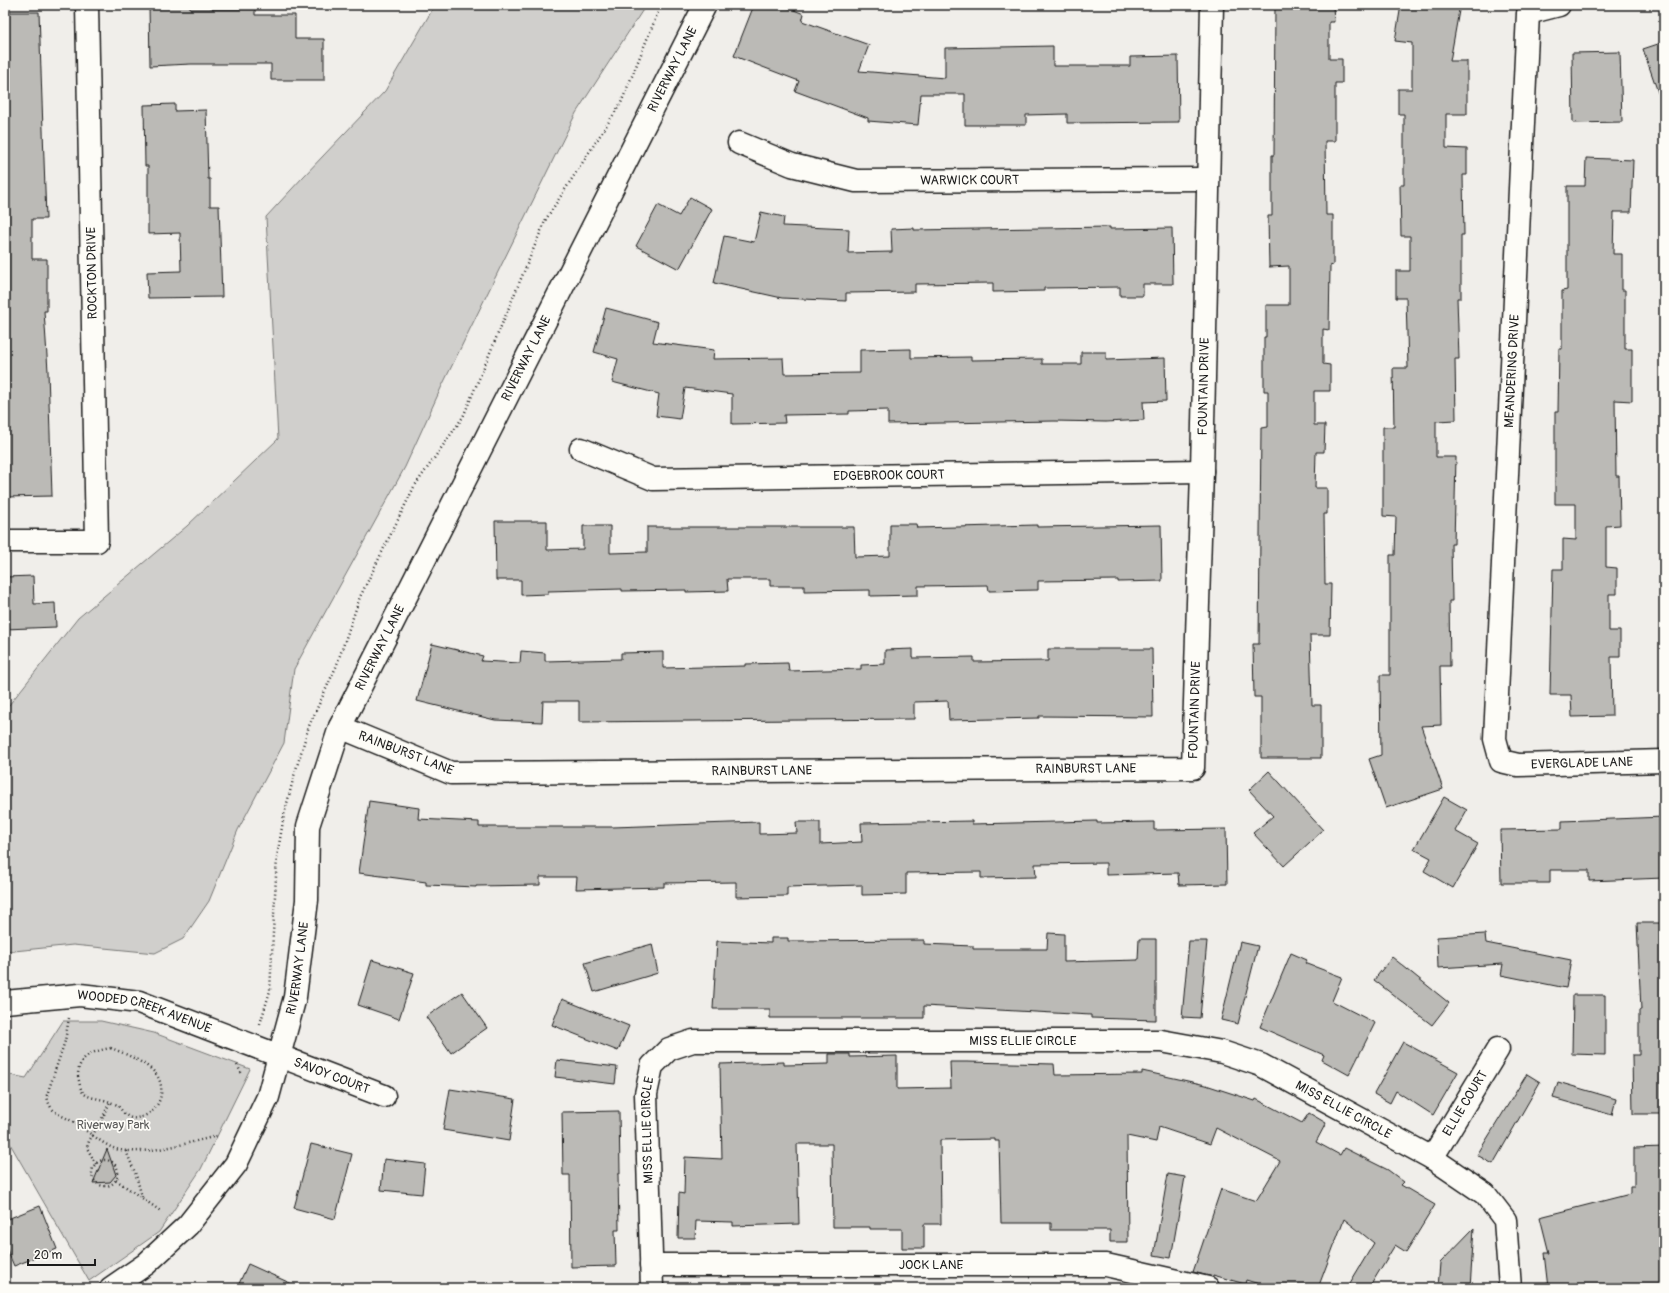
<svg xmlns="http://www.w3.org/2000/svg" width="1669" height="1293" font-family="Pangolin,sans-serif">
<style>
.green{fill:#d0cfcc;stroke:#767674}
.building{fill:#bbbab6;stroke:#1c1c1c}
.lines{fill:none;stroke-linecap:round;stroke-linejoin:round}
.minor-casing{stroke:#1c1c1c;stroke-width:25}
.path{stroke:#1c1c1c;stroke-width:2.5;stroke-dasharray:1 3;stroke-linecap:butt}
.minor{stroke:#fdfcf7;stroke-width:22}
.labels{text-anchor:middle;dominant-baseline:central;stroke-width:3.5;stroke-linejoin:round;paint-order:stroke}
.street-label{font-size:13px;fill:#1c1c1c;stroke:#fdfcf7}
.park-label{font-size:13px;fill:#5b5b5a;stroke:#fdfcf7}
</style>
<rect width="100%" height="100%" fill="#f0eeea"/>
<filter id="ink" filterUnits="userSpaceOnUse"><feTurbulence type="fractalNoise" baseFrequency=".025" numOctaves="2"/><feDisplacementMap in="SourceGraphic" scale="8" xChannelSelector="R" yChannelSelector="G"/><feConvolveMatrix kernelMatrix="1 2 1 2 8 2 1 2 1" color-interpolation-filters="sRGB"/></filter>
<g filter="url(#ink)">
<g class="green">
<path d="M 435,5 L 646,5 L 576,113 L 441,388 L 405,467 L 294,669 L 284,743 L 238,830 L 209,901 L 183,939 L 155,953 L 73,945 L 14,951 L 5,950 L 5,710 L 78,618 L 187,526 L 278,439 L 266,217 L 303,177 L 385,91 Z"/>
<path d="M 63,1021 L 101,1021 L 154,1033 L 250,1069 L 201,1169 L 159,1232 L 89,1281 L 5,1135 L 5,1074 L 26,1078 Z"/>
</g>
<g class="building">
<path d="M 149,5 L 190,5 L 190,9 L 255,9 L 255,15 L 295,15 L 295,39 L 324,39 L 324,80 L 271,80 L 271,64 L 191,64 L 150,66 Z"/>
<path d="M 754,5 L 781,5 L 804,14 L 802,21 L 869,45 L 859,71 L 945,78 L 945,48 L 1053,46 L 1053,66 L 1130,66 L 1130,57 L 1178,56 L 1179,122 L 1067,123 L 1067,114 L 1026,115 L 1026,125 L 965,125 L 965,94 L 921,94 L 918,125 L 868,121 L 868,118 L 795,91 L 799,81 L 734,56 Z"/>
<path d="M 1275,5 L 1333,5 L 1334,22 L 1329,22 L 1329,59 L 1342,59 L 1342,83 L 1335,83 L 1335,141 L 1325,141 L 1326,215 L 1333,215 L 1333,265 L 1330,266 L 1329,330 L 1323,329 L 1323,364 L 1330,365 L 1330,391 L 1314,391 L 1314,425 L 1325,425 L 1324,452 L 1316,452 L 1315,488 L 1327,488 L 1327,514 L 1324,514 L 1325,584 L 1331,584 L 1330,635 L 1310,635 L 1312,705 L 1321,705 L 1321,758 L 1261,758 L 1261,697 L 1254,697 L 1253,644 L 1259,644 L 1261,428 L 1268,427 L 1268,391 L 1264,391 L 1264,337 L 1266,337 L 1266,305 L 1289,305 L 1289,266 L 1269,267 L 1268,216 L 1272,216 L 1272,155 L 1274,155 Z"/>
<path d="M 1401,5 L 1460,5 L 1450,61 L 1467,61 L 1467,114 L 1446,114 L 1446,148 L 1467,149 L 1467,175 L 1463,175 L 1464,235 L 1461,235 L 1461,298 L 1457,298 L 1459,359 L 1455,359 L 1456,420 L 1436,421 L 1436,457 L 1456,457 L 1454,544 L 1451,544 L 1452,601 L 1449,601 L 1450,666 L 1440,666 L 1441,725 L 1421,726 L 1443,789 L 1386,808 L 1369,759 L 1381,755 L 1380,675 L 1390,675 L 1390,555 L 1395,555 L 1396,517 L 1383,516 L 1383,427 L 1394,427 L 1393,368 L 1408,368 L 1406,298 L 1396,298 L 1396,271 L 1410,271 L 1410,236 L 1401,236 L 1400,185 L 1404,185 L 1404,114 L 1398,114 L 1398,89 L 1412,89 L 1412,43 L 1395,41 Z"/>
<path d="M 5,12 L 39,12 L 46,219 L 32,219 L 32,259 L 47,259 L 47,311 L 44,311 L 48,371 L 52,496 L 5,497 Z"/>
<path d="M 1664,42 L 1664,101 L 1661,101 L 1643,49 Z"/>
<path d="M 1620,52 L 1622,122 L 1573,123 L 1572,53 Z"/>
<path d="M 175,104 L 175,111 L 206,110 L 208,179 L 210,179 L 210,206 L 219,206 L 222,297 L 148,298 L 147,272 L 181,271 L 180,233 L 148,234 L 148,166 L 145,166 L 144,105 Z"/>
<path d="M 1586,158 L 1633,160 L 1631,212 L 1614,212 L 1613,254 L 1622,254 L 1622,290 L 1625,290 L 1625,349 L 1632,349 L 1632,401 L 1615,400 L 1616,476 L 1619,476 L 1620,525 L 1606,526 L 1606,567 L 1617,568 L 1617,594 L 1609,594 L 1609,631 L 1620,631 L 1620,657 L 1611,657 L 1612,716 L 1572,717 L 1571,695 L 1550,695 L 1553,569 L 1563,569 L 1563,539 L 1576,540 L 1576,504 L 1555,504 L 1555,412 L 1558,412 L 1559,349 L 1562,349 L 1562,291 L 1567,290 L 1567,186 L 1585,186 Z"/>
<path d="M 690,197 L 712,209 L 679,269 L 636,246 L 658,205 L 679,216 Z"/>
<path d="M 761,212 L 784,217 L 783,226 L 849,229 L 848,253 L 892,252 L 891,229 L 914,228 L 914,230 L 1043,228 L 1110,227 L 1110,229 L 1172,228 L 1173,284 L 1143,284 L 1143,296 L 1120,296 L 1120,287 L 1044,288 L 1044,291 L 993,292 L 993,283 L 915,284 L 915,292 L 846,293 L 846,301 L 782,298 L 714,283 L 724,236 L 754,242 Z"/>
<path d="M 606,308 L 658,322 L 653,342 L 714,350 L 713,359 L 783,358 L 784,374 L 860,373 L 860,350 L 911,349 L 911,358 L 971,357 L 971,360 L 1042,359 L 1042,364 L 1081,364 L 1081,352 L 1106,352 L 1106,360 L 1165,358 L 1166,401 L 1143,402 L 1144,420 L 1106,422 L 1054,421 L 888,424 L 888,410 L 849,411 L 849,414 L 784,415 L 785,423 L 732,424 L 732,394 L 685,388 L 680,419 L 656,416 L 659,394 L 612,382 L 618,359 L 594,352 Z"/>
<path d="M 495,521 L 547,521 L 547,550 L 583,549 L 583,526 L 610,526 L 610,553 L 647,552 L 647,527 L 854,527 L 855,557 L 890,556 L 890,524 L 916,524 L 917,528 L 1037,525 L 1037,527 L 1161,525 L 1162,581 L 1118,582 L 1118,580 L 1038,581 L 1038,590 L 989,591 L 988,585 L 918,586 L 918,595 L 870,596 L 870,590 L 804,591 L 804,586 L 770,586 L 770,579 L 727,579 L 728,591 L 686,592 L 686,590 L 622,591 L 622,589 L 548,591 L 548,594 L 521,595 L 521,580 L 496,580 Z"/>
<path d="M 33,576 L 34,604 L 55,603 L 56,627 L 5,629 L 5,577 Z"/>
<path d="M 432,644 L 483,656 L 481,661 L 520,663 L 521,651 L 545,653 L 545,661 L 621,659 L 621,653 L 663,652 L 663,668 L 745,666 L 745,664 L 788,663 L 789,671 L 861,669 L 861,665 L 885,664 L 885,650 L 913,649 L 913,658 L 974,657 L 974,662 L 1048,661 L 1048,649 L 1152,649 L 1153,717 L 1039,716 L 1039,718 L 949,720 L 948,701 L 914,702 L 914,719 L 579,722 L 579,701 L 543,701 L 542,722 L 495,720 L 417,701 Z"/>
<path d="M 1269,771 L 1323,830 L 1284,866 L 1253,833 L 1273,816 L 1249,790 Z"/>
<path d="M 1444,797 L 1467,810 L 1455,831 L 1478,844 L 1453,888 L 1424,871 L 1431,858 L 1414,849 Z"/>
<path d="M 369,801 L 419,808 L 418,819 L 479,822 L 479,827 L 613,827 L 759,822 L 759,834 L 797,833 L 796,822 L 820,822 L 820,844 L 862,842 L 861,823 L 972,821 L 972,824 L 1097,821 L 1097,823 L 1154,822 L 1154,830 L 1226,829 L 1227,884 L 1179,885 L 1178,873 L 1106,875 L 1106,863 L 1035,864 L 1036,877 L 981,878 L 981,872 L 906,873 L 906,894 L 862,895 L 862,885 L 787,887 L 787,896 L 736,897 L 736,882 L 664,883 L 664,887 L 576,889 L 577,877 L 540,877 L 540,885 L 476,886 L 476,887 L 426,885 L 426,882 L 359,873 Z"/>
<path d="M 1664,817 L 1664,878 L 1589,881 L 1589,870 L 1550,870 L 1550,883 L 1501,883 L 1500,830 L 1562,829 L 1562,821 Z"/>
<path d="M 1637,923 L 1664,923 L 1664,1114 L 1633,1114 L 1632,1055 L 1639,1055 L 1639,1010 L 1641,1010 Z"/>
<path d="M 1048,933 L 1064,934 L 1064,962 L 1138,960 L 1139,939 L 1156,939 L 1156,1020 L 1091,1018 L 1091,1015 L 924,1006 L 924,1018 L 770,1018 L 770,1009 L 713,1009 L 717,941 L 771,943 L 771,938 L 788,938 L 788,941 L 924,940 L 924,944 L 973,946 L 973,949 L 1047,949 Z"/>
<path d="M 1485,934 L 1486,943 L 1571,960 L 1566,988 L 1501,975 L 1503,964 L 1438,968 L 1437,937 Z"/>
<path d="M 1189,941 L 1207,941 L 1200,1018 L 1182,1017 Z"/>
<path d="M 1240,942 L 1258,946 L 1238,1024 L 1221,1020 Z"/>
<path d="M 652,944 L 658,973 L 594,992 L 585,963 Z"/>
<path d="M 1291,953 L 1307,960 L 1305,963 L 1342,977 L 1332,1001 L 1375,1023 L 1349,1075 L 1322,1060 L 1324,1055 L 1260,1027 Z"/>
<path d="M 1392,957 L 1449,1003 L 1432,1025 L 1374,980 Z"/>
<path d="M 372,960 L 414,973 L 399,1019 L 358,1005 Z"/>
<path d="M 462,992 L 487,1028 L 451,1053 L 426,1017 Z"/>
<path d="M 1573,995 L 1605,995 L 1605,1055 L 1572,1054 Z"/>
<path d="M 562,999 L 629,1026 L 618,1051 L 552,1025 Z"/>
<path d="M 1403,1042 L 1458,1072 L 1433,1115 L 1396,1091 L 1390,1103 L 1374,1094 Z"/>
<path d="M 829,1054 L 850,1054 L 850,1057 L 897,1056 L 897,1089 L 951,1088 L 950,1062 L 967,1062 L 1054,1064 L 1055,1075 L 1142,1074 L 1142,1071 L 1206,1085 L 1255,1101 L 1256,1099 L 1302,1123 L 1309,1113 L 1326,1123 L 1316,1142 L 1340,1155 L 1344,1148 L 1388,1170 L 1404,1182 L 1401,1185 L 1435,1205 L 1406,1252 L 1395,1245 L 1369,1288 L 1347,1288 L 1374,1243 L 1344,1219 L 1318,1288 L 1272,1288 L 1246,1280 L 1245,1284 L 1213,1275 L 1213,1277 L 1193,1272 L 1221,1189 L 1256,1201 L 1280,1161 L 1216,1128 L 1210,1144 L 1159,1127 L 1156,1142 L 1127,1136 L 1128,1242 L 1110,1242 L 1110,1230 L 1051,1230 L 1051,1223 L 1001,1223 L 999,1141 L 995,1141 L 995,1139 L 940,1140 L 941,1224 L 924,1224 L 924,1248 L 902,1248 L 902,1229 L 870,1229 L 870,1227 L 833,1227 L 832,1144 L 797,1144 L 799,1224 L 733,1226 L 733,1222 L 696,1221 L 695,1238 L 678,1238 L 679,1193 L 684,1194 L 685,1157 L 722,1159 L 720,1064 L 784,1062 L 784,1065 L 829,1064 Z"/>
<path d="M 557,1060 L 617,1067 L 615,1084 L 555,1077 Z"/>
<path d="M 1527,1074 L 1540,1082 L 1493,1164 L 1477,1155 Z"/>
<path d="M 1558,1082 L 1616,1099 L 1612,1115 L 1553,1098 Z"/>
<path d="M 450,1089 L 515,1099 L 509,1141 L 443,1130 Z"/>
<path d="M 619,1111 L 620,1174 L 618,1174 L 619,1230 L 615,1230 L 616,1266 L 571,1267 L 570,1175 L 563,1175 L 562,1112 Z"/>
<path d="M 311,1144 L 352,1154 L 335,1219 L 294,1208 Z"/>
<path d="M 1664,1147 L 1664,1288 L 1548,1288 L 1544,1253 L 1549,1253 L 1540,1217 L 1630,1194 L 1630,1187 L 1634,1187 L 1634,1148 Z"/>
<path d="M 107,1149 L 116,1175 L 110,1182 L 93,1183 Z"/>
<path d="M 384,1159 L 425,1164 L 422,1194 L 381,1190 Z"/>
<path d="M 1168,1174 L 1185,1177 L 1171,1258 L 1154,1255 Z"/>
<path d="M 40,1206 L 57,1249 L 14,1266 L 5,1245 L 5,1220 Z"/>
<path d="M 1474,1228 L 1470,1288 L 1438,1288 L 1440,1263 Z"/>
<path d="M 248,1264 L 301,1288 L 237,1288 Z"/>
</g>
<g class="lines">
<defs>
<g id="minor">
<path id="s1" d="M 1559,5 L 1528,13 L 1495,739 L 1501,761 L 1518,765 L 1664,761"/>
<path id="s2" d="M 739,143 L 792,165 L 856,181 L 1207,179"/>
<path id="s3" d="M 581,449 L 653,479 L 1202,471"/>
<path d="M 5,541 L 97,541 L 87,5"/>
<path id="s4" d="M 340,727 L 451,773 L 1193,768 L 1202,471 L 1212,5"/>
<path id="s5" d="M 5,1002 L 80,995 L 139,1002 L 384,1096"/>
<path id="s6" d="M 1432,1158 L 1498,1049"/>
<path id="s7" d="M 651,1265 L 1106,1265 L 1208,1288"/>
<path id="s8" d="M 111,1288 L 146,1264 L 188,1225 L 236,1164 L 268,1097 L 295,997 L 307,900 L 308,826 L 340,727 L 705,5"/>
<path id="s9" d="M 652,1288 L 646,1094 L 652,1066 L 669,1049 L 693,1041 L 1161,1041 L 1222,1052 L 1261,1065 L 1432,1158 L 1485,1194 L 1505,1220 L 1510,1288"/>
</g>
</defs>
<use href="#minor" class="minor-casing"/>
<g class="path">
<path d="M 69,1018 L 65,1041 L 47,1095 C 49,1114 61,1114 75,1123 C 87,1131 99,1141 111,1147 C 135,1159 191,1142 217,1136"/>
<path d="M 260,1024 L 270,991 L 277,857 L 284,815 L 294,776 L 309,726 L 336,667 L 360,597 L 414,487 L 463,417 L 546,219 L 621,103 L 661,5"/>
<path d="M 111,1048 C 124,1053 147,1063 156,1074 C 165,1086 162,1103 151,1112 C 148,1115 141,1117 137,1118 C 127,1120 123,1111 118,1106 C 116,1104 112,1103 110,1102 C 102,1098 86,1099 82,1091 C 80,1088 79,1080 78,1076 C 78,1055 94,1051 111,1048 Z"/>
<path d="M 237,1065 L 242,1074"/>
<path d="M 126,1151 L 136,1175 L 142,1197"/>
<circle cx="105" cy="1173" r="13"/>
<path d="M 96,1164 L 87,1148 L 89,1141 L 100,1123 L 110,1102"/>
<path d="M 116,1180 L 162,1212"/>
</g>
<use href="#minor" class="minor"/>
</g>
</g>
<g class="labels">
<g class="street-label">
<text stroke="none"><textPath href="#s8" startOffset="1368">RIVERWAY LANE</textPath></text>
<text stroke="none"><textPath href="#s2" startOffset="237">WARWICK COURT</textPath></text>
<text transform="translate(92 273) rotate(-91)">ROCKTON DRIVE</text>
<text stroke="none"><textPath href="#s8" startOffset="1044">RIVERWAY LANE</textPath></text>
<text transform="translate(1512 371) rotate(-87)">MEANDERING DRIVE</text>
<text stroke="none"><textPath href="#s4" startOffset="1244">FOUNTAIN DRIVE</textPath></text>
<text stroke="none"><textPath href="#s3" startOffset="314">EDGEBROOK COURT</textPath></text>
<text stroke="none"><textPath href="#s8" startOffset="720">RIVERWAY LANE</textPath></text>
<text stroke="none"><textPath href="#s4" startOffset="920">FOUNTAIN DRIVE</textPath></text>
<text transform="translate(406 753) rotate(21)">RAINBURST LANE</text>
<text stroke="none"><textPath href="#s1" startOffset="863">EVERGLADE LANE</textPath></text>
<text stroke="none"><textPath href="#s4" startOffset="755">RAINBURST LANE</textPath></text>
<text stroke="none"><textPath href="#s4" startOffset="431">RAINBURST LANE</textPath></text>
<text stroke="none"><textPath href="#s8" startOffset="384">RIVERWAY LANE</textPath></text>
<text stroke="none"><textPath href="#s5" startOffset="142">WOODED CREEK AVENUE</textPath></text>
<text stroke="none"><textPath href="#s9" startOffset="602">MISS ELLIE CIRCLE</textPath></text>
<text stroke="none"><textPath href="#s5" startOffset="341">SAVOY COURT</textPath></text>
<text stroke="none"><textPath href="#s6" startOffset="64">ELLIE COURT</textPath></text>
<text stroke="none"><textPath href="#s9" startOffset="937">MISS ELLIE CIRCLE</textPath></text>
<text stroke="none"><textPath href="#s9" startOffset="158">MISS ELLIE CIRCLE</textPath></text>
<text stroke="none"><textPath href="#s7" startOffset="280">JOCK LANE</textPath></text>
</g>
<g class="park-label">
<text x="113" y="1125">Riverway Park</text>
</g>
</g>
<rect width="1669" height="1293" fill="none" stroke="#fdfcf7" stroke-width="20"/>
<rect x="10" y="10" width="1649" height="1273" fill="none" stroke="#1c1c1c" stroke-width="1.5" filter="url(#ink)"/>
<path d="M28 1259v6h67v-6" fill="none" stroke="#1c1c1c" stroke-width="2"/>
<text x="34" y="1259" font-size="12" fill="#1c1c1c" stroke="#fdfcf7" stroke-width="3" paint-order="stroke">20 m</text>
</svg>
